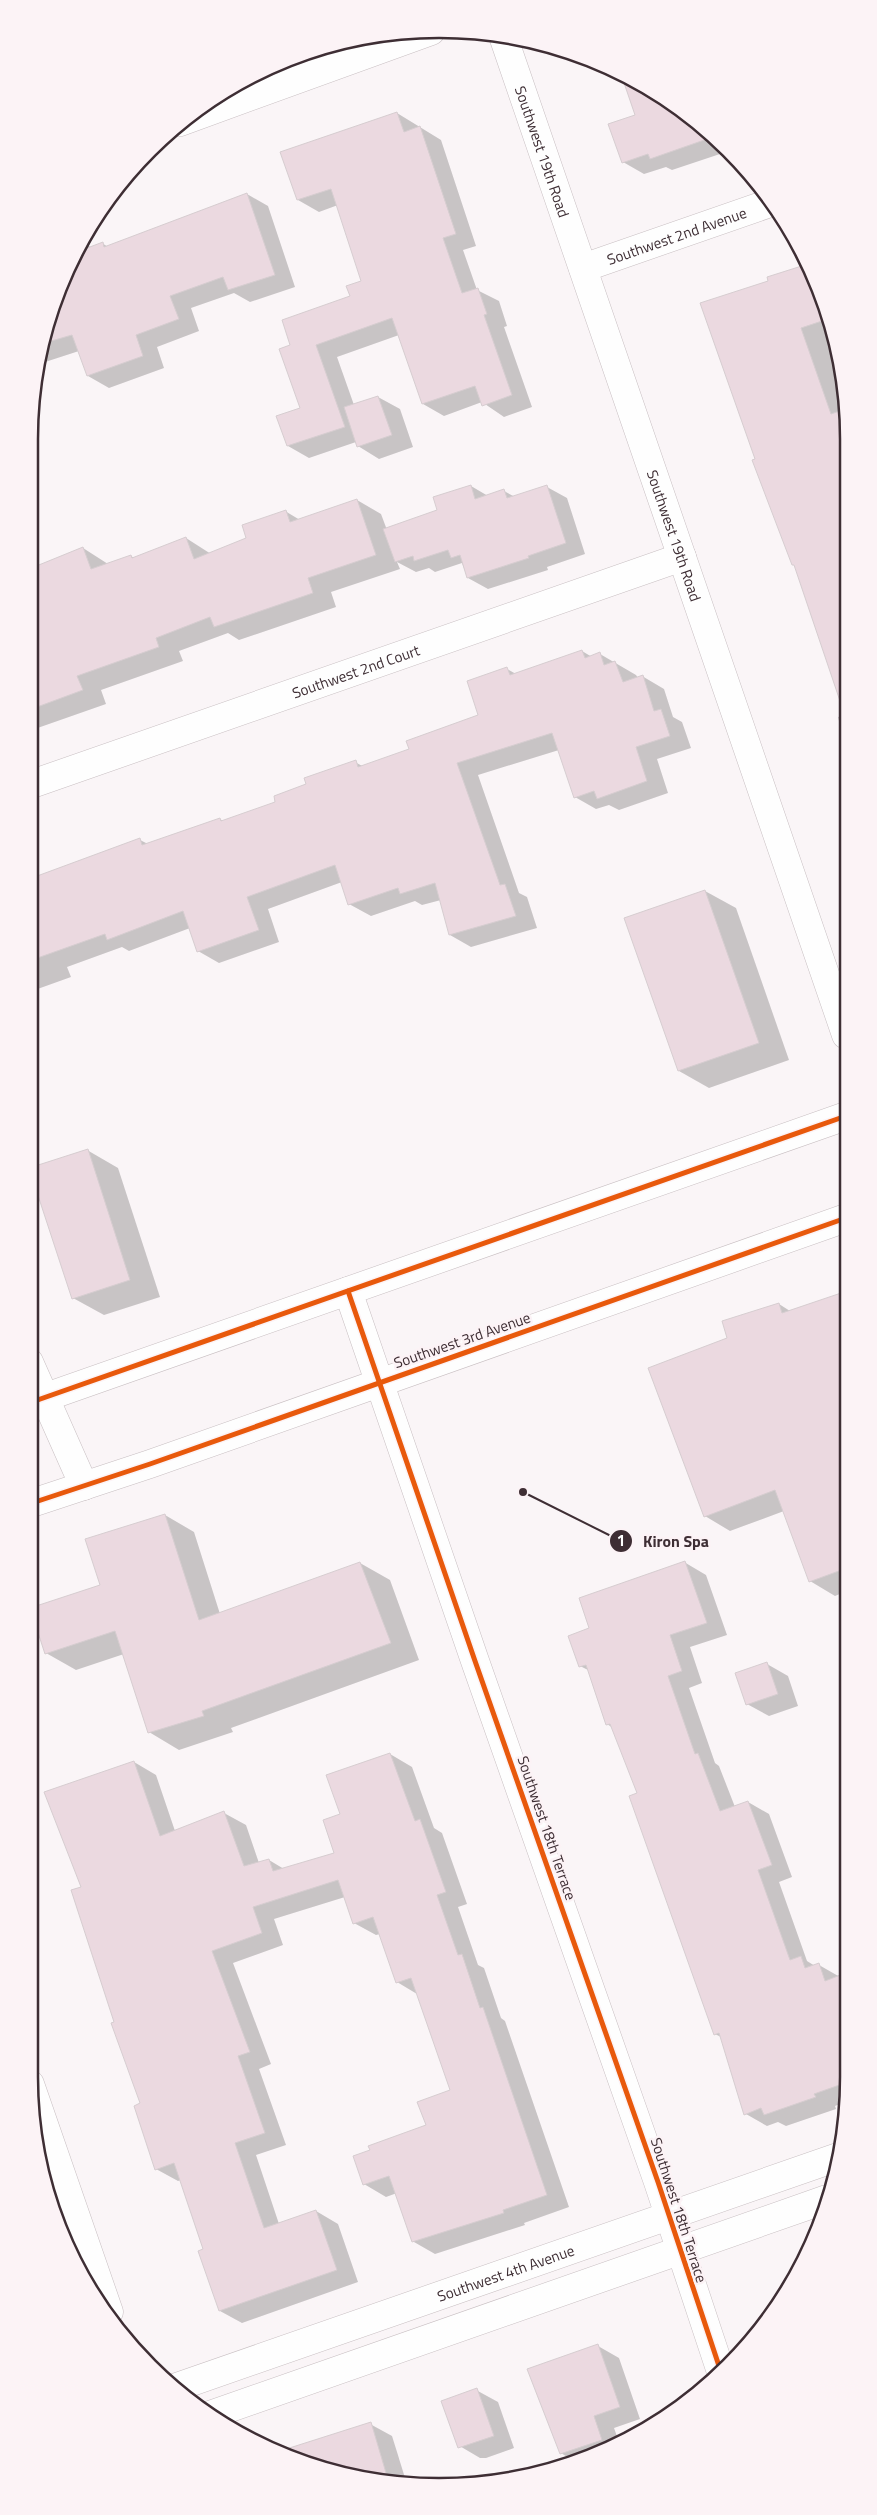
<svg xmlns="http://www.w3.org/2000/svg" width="877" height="2515" font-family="'Titillium Web',sans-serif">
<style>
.shadow{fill:#0003}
.building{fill:#ebd9e0;stroke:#d6cdd0}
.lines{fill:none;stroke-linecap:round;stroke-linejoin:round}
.minor-casing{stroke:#c8bfc2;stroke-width:29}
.secondary-casing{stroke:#c8bfc2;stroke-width:29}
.minor{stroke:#fefefe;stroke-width:28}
.secondary{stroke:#fefefe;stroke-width:28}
.cycleway-casing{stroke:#fcf3f6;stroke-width:8}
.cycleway{stroke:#e8590c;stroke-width:5}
.labels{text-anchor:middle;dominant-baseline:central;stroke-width:5;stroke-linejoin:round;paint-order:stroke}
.street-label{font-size:15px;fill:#3e2e34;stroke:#fcf3f6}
.rim{fill:none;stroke:#3e2e34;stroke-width:2.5}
.leader{fill:none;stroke:#3e2e34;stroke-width:2}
.callout-dot{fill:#3e2e34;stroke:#fcf3f6;stroke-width:2}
.mark-label{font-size:15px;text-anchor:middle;font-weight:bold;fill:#fff}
.callout-label{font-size:16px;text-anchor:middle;font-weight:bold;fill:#3e2e34;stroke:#fcf3f6;stroke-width:5;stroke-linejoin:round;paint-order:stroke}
</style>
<rect width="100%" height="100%" fill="#faf5f7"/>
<g class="shadow">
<path d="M 623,75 L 644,84 L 726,152 L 672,170 L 666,167 L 644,174 L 623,162 L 637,116 Z"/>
<path d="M 397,113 L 441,140 L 476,246 L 463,250 L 477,290 L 499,301 L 507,326 L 504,327 L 532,407 L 504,417 L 482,402 L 444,416 L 423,404 L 399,335 L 337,357 L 354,405 L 378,397 L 400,409 L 413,447 L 379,459 L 358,446 L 356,442 L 309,458 L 288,446 L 302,408 L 292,345 L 351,297 L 362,282 L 338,205 L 319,212 L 298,200 Z"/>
<path d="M 247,194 L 268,206 L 295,287 L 250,302 L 234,293 L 191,308 L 199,331 L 157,347 L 164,368 L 109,388 L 88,376 L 79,351 L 39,364 L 43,333 L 71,258 L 77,248 L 87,245 L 92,248 L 102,243 L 108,247 Z"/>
<path d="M 808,265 L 832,343 L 828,344 L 845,392 L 845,713 L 796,566 L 793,564 L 702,304 L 769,281 L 768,278 Z"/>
<path d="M 36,384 L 41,401 L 33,404 Z"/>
<path d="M 471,486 L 488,496 L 504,491 L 515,497 L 547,487 L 567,498 L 585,554 L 547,567 L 548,570 L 488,589 L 468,578 L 462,563 L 435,572 L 429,568 L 416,572 L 397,562 L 400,569 L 331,592 L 336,607 L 239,640 L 228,633 L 179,651 L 183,661 L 101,690 L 106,704 L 29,731 L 29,571 L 83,548 L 108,564 L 131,556 L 134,558 L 186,538 L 211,554 L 248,538 L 285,511 L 300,520 L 357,500 L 381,514 L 387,530 L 439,511 Z"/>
<path d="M 582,651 L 592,657 L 600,654 L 636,675 L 638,678 L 642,676 L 664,689 L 673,717 L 682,722 L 691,748 L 657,759 L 668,793 L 619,810 L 609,805 L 596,809 L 575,797 L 559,750 L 478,775 L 519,893 L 527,897 L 537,928 L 471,947 L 450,935 L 441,900 L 422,905 L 415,901 L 371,916 L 349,904 L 342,882 L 268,909 L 279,942 L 219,963 L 198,951 L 190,928 L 129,951 L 122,947 L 67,967 L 71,977 L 32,991 L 34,1000 L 29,1002 L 29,881 L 140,840 L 148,844 L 220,819 L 223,821 L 277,803 L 355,762 L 364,767 L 410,750 L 480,716 L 507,669 L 516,674 Z"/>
<path d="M 845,715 L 845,744 L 838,717 Z"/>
<path d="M 705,891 L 736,908 L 789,1060 L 709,1088 L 679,1071 Z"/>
<path d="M 87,1150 L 118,1168 L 160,1297 L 104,1315 L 73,1298 Z"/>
<path d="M 847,1292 L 847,1591 L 835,1596 L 810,1581 L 784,1511 L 730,1531 L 705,1516 L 729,1339 L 779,1304 L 790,1311 Z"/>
<path d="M 165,1515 L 194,1532 L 220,1614 L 360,1563 L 390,1580 L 419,1660 L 231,1728 L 233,1732 L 179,1750 L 149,1732 L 124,1654 L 76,1670 L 46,1653 L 102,1585 Z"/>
<path d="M 684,1562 L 706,1575 L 727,1635 L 690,1647 L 702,1683 L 689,1688 L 715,1763 L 719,1766 L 735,1807 L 748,1802 L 769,1814 L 792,1877 L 779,1882 L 807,1961 L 815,1966 L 819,1965 L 840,1977 L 848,1974 L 848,2076 L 845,2102 L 835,2106 L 836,2109 L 786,2126 L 778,2122 L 767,2126 L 746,2114 L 721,2037 L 715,2034 L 638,1794 L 613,1728 L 607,1724 L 590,1671 L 580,1666 L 591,1629 Z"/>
<path d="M 767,1664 L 788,1676 L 798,1706 L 769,1716 L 747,1704 Z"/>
<path d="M 29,1674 L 38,1704 L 29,1707 Z"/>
<path d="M 390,1754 L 412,1767 L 434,1828 L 442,1833 L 467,1904 L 458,1907 L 478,1965 L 484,1968 L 501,2018 L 505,2021 L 569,2207 L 524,2223 L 525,2225 L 435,2254 L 414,2242 L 397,2193 L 386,2197 L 364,2184 L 428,2126 L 452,2091 L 417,1994 L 397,1982 L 380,1934 L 376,1935 L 354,1923 L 345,1897 L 274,1919 L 283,1945 L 233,1963 L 271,2064 L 259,2069 L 286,2145 L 256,2155 L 279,2224 L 316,2211 L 338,2224 L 358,2282 L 242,2323 L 220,2311 L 205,2250 L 181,2180 L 178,2181 L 156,2169 L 142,2104 L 116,2023 L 83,1888 L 134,1762 L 156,1775 L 175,1831 L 224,1813 L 246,1825 L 259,1863 L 269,1860 L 284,1869 L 336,1853 L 341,1815 Z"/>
<path d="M 598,2346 L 619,2358 L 640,2419 L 614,2428 L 618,2439 L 572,2460 L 561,2453 Z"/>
<path d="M 476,2390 L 498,2402 L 514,2448 L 486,2458 L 480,2458 L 458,2445 Z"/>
<path d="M 370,2424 L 392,2436 L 406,2481 L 385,2483 L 282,2451 Z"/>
</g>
<g class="building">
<path d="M 621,74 L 644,84 L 710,138 L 650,159 L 648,154 L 622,163 L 608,124 L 635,115 Z"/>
<path d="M 397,112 L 404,132 L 420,126 L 456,234 L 443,238 L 462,293 L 478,288 L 487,314 L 484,315 L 512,395 L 482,406 L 475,386 L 422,404 L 392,318 L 316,345 L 345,427 L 287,446 L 276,416 L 300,408 L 279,349 L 290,345 L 282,320 L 350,296 L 346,286 L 361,281 L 331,189 L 297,200 L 280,152 Z"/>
<path d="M 247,193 L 275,275 L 228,290 L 223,277 L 170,296 L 179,319 L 136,335 L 143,356 L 87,376 L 72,335 L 41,344 L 43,333 L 74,253 L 103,242 L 104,247 Z"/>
<path d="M 808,264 L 825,320 L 801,328 L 831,414 L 845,409 L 845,700 L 840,701 L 794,565 L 792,565 L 752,460 L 755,459 L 700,303 L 768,281 L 767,277 Z"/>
<path d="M 378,396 L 392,435 L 357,447 L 344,407 Z"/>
<path d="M 471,485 L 475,499 L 504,489 L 507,498 L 547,485 L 566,543 L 528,556 L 529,558 L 467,578 L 460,555 L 451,558 L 448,550 L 414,561 L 413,556 L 395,562 L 383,529 L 437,510 L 433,497 Z"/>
<path d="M 357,499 L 376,555 L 308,578 L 313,593 L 214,627 L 210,617 L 156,638 L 159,647 L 77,676 L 83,690 L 29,710 L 29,569 L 83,547 L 91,569 L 131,555 L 132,558 L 186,537 L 194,559 L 246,538 L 242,525 L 286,510 L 290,522 Z"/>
<path d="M 582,650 L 585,658 L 600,652 L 604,665 L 615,661 L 623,682 L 643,675 L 654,711 L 661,709 L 670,736 L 636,747 L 647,781 L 597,799 L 594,791 L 574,798 L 552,733 L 457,763 L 498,879 L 500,885 L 505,884 L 516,916 L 449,935 L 435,883 L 400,894 L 398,888 L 348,905 L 335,865 L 247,897 L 259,930 L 197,952 L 183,911 L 107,940 L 105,934 L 29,961 L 29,879 L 140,838 L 142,845 L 220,818 L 221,821 L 275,802 L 274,796 L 306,784 L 304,778 L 356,760 L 358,767 L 409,749 L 406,741 L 478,715 L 467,681 L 507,667 L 510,675 Z"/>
<path d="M 705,890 L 759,1043 L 678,1071 L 624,918 Z"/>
<path d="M 88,1149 L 130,1280 L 72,1299 L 29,1168 Z"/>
<path d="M 847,1291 L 847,1568 L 809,1582 L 775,1490 L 704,1517 L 648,1368 L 727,1338 L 722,1321 L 779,1303 L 782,1313 Z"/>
<path d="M 165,1514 L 199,1620 L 360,1562 L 391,1643 L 202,1711 L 204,1716 L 148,1733 L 115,1631 L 45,1654 L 30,1608 L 100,1585 L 85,1539 Z"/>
<path d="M 685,1561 L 707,1623 L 670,1635 L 682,1671 L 668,1676 L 695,1754 L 698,1753 L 720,1811 L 748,1801 L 772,1865 L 758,1870 L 790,1960 L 801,1956 L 805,1968 L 819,1963 L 825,1981 L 848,1972 L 848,2082 L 814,2094 L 816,2097 L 764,2115 L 761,2108 L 744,2115 L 719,2033 L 714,2035 L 629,1796 L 637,1793 L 610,1724 L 606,1725 L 586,1665 L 579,1667 L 568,1636 L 589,1628 L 579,1598 Z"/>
<path d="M 767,1662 L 778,1694 L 746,1705 L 735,1673 Z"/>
<path d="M 390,1753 L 415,1821 L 420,1819 L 446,1892 L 437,1895 L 458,1955 L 462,1954 L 480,2008 L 483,2007 L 547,2195 L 503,2210 L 504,2213 L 412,2242 L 389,2176 L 363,2185 L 353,2156 L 370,2150 L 368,2146 L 426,2125 L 417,2102 L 450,2090 L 411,1978 L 396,1983 L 373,1917 L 353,1924 L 338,1880 L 253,1907 L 262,1933 L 212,1951 L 250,2052 L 238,2056 L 265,2133 L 235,2143 L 264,2228 L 316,2210 L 337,2270 L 219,2311 L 198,2251 L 203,2249 L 174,2163 L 155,2170 L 134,2106 L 140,2103 L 111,2023 L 114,2022 L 71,1890 L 81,1887 L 44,1792 L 134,1761 L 160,1836 L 224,1811 L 244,1866 L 269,1859 L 273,1871 L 334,1853 L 323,1820 L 340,1814 L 326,1775 Z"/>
<path d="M 598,2344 L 620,2407 L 594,2416 L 602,2440 L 560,2454 L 527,2369 Z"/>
<path d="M 477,2388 L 494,2436 L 458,2448 L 441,2401 Z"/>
<path d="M 371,2422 L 389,2483 L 280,2451 Z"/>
</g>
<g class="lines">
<defs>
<g id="minor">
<path id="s1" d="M 503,36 L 846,1035"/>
<path d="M 180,122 L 431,31"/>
<path id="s2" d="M 583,268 L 770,203"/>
<path id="s3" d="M 29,785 L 682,557"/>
<path d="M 348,1291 L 475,1661 L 658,2182 L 721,2372"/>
<path d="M 29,1362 L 84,1486"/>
<path d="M 30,2084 L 109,2312"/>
<path id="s4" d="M 174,2388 L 838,2157"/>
<path d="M 210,2415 L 827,2199"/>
</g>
<g id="secondary">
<path d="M 29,1403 L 846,1116"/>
<path d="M 29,1504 L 150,1464 L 846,1218"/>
</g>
</defs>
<use href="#minor" class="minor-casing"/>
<use href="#secondary" class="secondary-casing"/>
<use href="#minor" class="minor"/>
<use href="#secondary" class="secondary"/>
<defs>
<g id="cycleway">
<path d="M 348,1291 L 475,1661 L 658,2182 L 721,2372"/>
<path d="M 29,1403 L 846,1116"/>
<path d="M 29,1504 L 150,1464 L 846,1218"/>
</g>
</defs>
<use href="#cycleway" class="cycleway-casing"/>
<use href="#cycleway" class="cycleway"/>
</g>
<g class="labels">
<g class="street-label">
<text stroke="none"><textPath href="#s1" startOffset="122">Southwest 19th Road</textPath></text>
<text stroke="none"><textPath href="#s2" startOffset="99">Southwest 2nd Avenue</textPath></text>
<text stroke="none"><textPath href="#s1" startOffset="528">Southwest 19th Road</textPath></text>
<text stroke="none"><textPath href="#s3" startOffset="346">Southwest 2nd Court</textPath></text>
<text transform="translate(462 1340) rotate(-19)">Southwest 3rd Avenue</text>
<text transform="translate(547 1828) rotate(71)">Southwest 18th Terrace</text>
<text transform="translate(679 2210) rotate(72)">Southwest 18th Terrace</text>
<text stroke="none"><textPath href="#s4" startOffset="351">Southwest 4th Avenue</textPath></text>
</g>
</g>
<path d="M0 0H877V2515H0ZM439 38H439A401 401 0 0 1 840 439V2077A401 401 0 0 1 439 2478H439A401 401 0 0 1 38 2077V439A401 401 0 0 1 439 38Z" fill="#fcf3f6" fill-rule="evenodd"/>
<path class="rim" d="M439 38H439A401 401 0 0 1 840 439V2077A401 401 0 0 1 439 2478H439A401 401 0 0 1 38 2077V439A401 401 0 0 1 439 38Z"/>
<path class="leader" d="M523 1492L621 1541"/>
<g class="callout-dot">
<circle cx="523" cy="1492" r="5"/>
<circle cx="621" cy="1541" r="12"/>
</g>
<g class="mark-label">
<text x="621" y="1546">1</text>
</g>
<g class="callout-label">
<text x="676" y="1547">Kiron Spa</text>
</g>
</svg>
